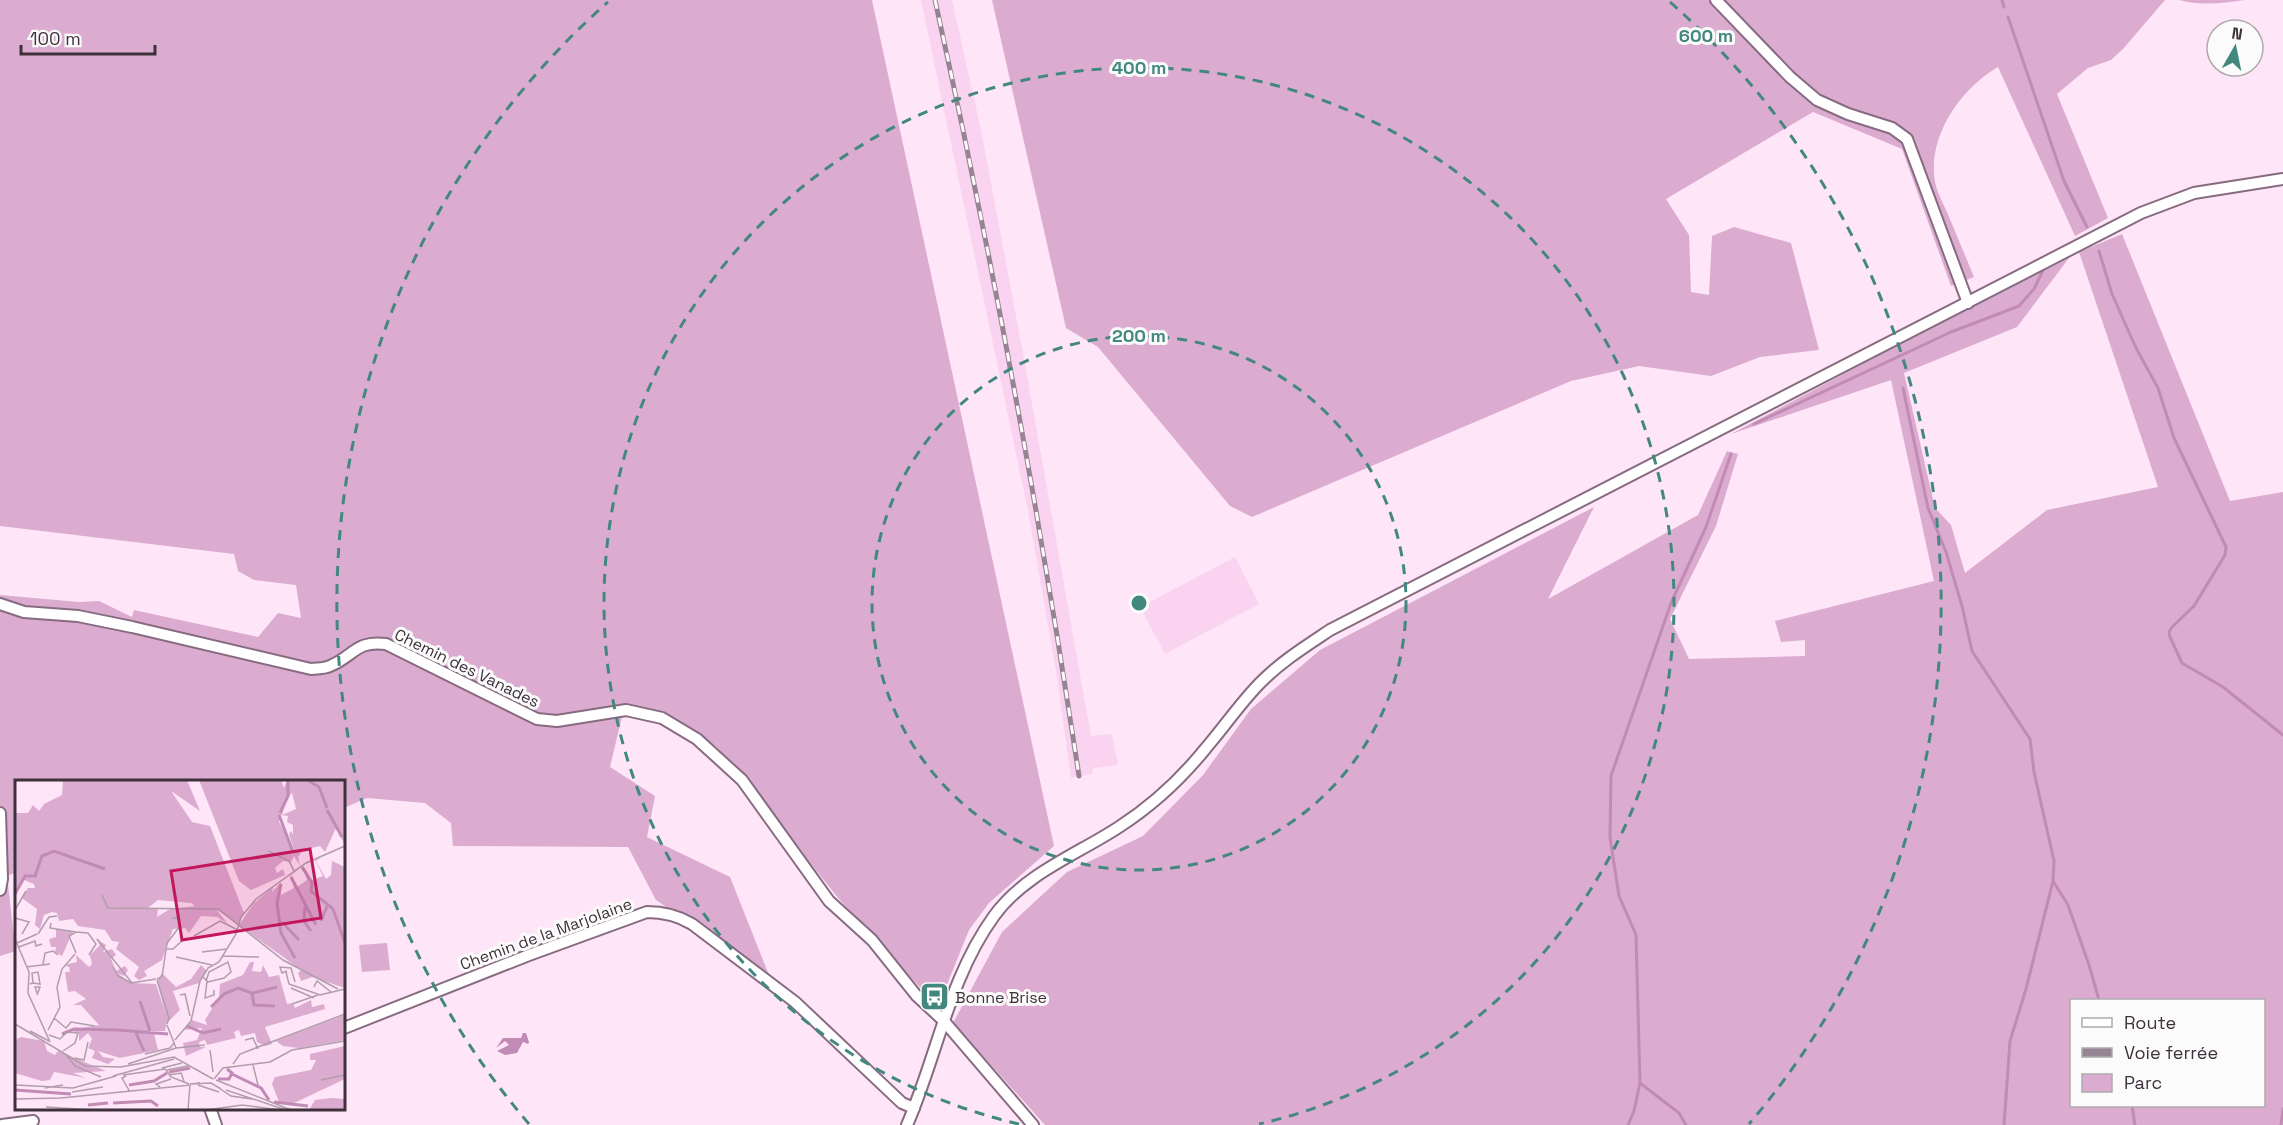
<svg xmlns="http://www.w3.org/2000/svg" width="2283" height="1125" font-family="'Space Grotesk',sans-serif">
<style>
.built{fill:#fad3f0}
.green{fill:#dbacd0;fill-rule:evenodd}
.water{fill:#c18bb5}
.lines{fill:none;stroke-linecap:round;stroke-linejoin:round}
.stream{stroke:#c18bb5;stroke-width:3}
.minor-casing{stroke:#876b81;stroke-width:14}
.minor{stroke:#fff;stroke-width:10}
.rail-casing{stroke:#978492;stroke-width:5}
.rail{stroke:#fbfbfb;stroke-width:3;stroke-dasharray:9;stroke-linecap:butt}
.ring{fill:none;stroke:#42887f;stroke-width:3;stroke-dasharray:10 8}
.labels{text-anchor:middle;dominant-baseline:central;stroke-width:6;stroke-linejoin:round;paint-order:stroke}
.street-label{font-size:16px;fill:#3e313b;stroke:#fbfbfb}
.poi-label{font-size:16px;fill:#3e313b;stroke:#fbfbfb;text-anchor:start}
.inset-river{fill:none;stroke:#c18bb5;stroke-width:3}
.inset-road{fill:none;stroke:#b19dac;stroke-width:1.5}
.view{fill:#c2185b;fill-opacity:0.15;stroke:#c2185b;stroke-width:3}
.inset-edge{fill:none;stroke:#3e313b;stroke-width:3}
.centre{fill:#42887f;stroke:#fbfbfb;stroke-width:3}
.ring-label{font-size:18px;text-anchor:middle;font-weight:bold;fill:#42887f;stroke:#fbfbfb;stroke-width:6;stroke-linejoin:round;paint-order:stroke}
</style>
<rect width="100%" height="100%" fill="#fee5f8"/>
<g class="built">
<path d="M 921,0 L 952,0 L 981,130 L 1023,353 L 1091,736 L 1112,734 L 1118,765 L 1093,768 L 1092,774 L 1071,778 L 1056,671 L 1028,511 Z"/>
<path d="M 1235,557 L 1259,604 L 1165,654 L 1140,607 Z"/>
</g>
<g class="green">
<path d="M 0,0 L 872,0 L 1054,846 L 989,903 L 969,930 L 938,1007 L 839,899 L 717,747 L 672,718 L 625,704 L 610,767 L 655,796 L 647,837 L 730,877 L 771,980 L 656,900 L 628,847 L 453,846 L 451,823 L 425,803 L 367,798 L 344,808 L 344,782 L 16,782 L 16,872 L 7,876 L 14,937 L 16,937 L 16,951 L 0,956 L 0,595 L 79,602 L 99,601 L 132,617 L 134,610 L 258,637 L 278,613 L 301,618 L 296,585 L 254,580 L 238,571 L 234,554 L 0,526 Z"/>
<path d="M 992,0 L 2165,0 L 2123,49 L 2111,60 L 2088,68 L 2057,94 L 2108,218 L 2075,236 L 1998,67 C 1960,89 1927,137 1935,182 C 1937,192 1943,203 1947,212 C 1956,234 1965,255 1974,277 L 1951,286 L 1902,149 L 1813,112 L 1666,199 L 1689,235 L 1691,292 L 1709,295 L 1712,236 L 1734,227 L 1791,243 L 1819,350 L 1760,357 L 1711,376 L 1639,366 L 1571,381 L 1252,517 L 1230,506 L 1098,347 L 1066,328 Z"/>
<path d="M 2179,0 L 2245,0 C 2223,3 2201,6 2179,0 Z"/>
<path d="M 2122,234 L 2230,501 L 2283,492 L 2283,1125 L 1045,1125 L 953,1023 L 1002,932 L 1067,872 L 1143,836 L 1203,775 L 1251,709 L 1320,650 L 1594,507 L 1548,599 L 1698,515 L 1727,451 L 1738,454 L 1716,526 L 1670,619 L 1689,659 L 1805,656 L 1805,640 L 1781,642 L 1775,621 L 1934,581 L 1891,380 L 1731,434 L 1898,345 L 2069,258 L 2017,327 L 1904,373 L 1935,508 L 1951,525 L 1965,573 L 2047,510 L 2158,487 L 2079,252 ZM 2072,1000 L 2264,1000 L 2264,1106 L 2072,1106 Z"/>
<path d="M 387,943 L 390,970 L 362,972 L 359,945 Z"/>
</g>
<path class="water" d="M 523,1033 L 526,1033 L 529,1042 L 528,1044 L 523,1042 L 517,1053 L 505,1055 L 497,1051 L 509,1045 L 505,1041 L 496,1048 L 503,1038 L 521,1038 Z"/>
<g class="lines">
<g class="stream">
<path d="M 2002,0 L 2004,7"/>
<path d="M 2008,17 L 2064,181 L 2087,227"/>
<path d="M 2099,251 L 2112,294 L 2136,348 L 2158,388 L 2174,438 L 2226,547 L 2225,555 L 2194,606 L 2172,627 L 2169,632 L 2170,637 L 2182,663 L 2223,687 L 2283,735"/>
<path d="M 1903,388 L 1928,508 L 1946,552 L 1962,606 L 1972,651 L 2030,739 L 2034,772 L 2054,861 L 2053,881 L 2068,905 L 2089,965 L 2099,1000"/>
<path d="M 1754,424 L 1951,332 L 2019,306 L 2034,289 L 2044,268"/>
<path d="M 1640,1083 L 1679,1113 L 1686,1125"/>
<path d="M 2132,1106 L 2135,1125"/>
<path d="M 1628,1125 L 1634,1111 L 1640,1083 L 1636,935 L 1619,896 L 1610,837 L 1611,776 L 1671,603 L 1706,527 L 1731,454"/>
<path d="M 2004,1125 L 2010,1041 L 2026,989 L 2053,881"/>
<path d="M 2281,1125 L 2283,1109"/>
</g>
<defs>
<g id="minor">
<path d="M 1716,0 L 1790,77 L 1817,100 L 1848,114 L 1892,128 L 1907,139 L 1968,303"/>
<path d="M 0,604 L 24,612 L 78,616 L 132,627 L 311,669 C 317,668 324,669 330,666 C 354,656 356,640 386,644 L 537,719 L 557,721 L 626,710 L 662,718 L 697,739 L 742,780 L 829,901 L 872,940 L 916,995 L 943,1020 L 1033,1125"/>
<path d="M 0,813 L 2,879 L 0,890"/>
<path d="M 344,1028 L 529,955 L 647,912 C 664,912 677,915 692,924 L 795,1002 L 902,1103 L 914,1108"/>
<path d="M 210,1108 L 216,1125"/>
<path d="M 2,1125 L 33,1121"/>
<path d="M 907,1125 C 937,1056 949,978 994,916 C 1024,874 1078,854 1119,827 C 1153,805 1181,779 1206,748 C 1225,726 1241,702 1261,682 C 1282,661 1306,646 1330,630 L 2141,213 L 2194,193 L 2283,179"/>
</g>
</defs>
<use href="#minor" class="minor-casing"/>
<use href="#minor" class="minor"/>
<defs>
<path id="rail" d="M 935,0 C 992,257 1040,516 1079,776"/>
</defs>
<use href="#rail" class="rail-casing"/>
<use href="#rail" class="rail"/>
</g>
<g class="ring">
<circle cx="1139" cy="603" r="267"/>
<path d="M1019 1124A535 535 0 1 1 1259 1124"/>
<path d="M529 1124A802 802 0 0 1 608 2M1670 2A802 802 0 0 1 1749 1124"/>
</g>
<defs>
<symbol id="bus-square" viewBox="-11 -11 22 22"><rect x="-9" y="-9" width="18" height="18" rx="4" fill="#42887f" stroke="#fbfbfb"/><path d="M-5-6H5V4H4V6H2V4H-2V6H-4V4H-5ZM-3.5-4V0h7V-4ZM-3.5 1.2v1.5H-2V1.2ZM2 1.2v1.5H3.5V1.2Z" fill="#fff"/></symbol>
</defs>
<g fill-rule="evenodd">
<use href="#bus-square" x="918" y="980" width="33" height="33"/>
</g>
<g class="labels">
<g class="street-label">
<text transform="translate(467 668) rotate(26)">Chemin des Vanades</text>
<text transform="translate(546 934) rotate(-20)">Chemin de la Marjolaine</text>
</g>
<g class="poi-label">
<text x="955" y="997">Bonne Brise</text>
</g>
</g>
<g transform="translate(15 780)">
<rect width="330" height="330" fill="#fee5f8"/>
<path d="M 48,0 L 172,0 L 185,31 L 156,11 L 177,42 L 195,46 L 229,133 L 223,144 L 201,129 L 213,144 L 202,137 L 186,136 L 174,153 L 170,148 L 158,149 L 147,180 L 129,191 L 132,196 L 124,200 L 119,196 L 124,187 L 101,169 L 104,162 L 97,161 L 90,150 L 63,146 L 58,139 L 44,141 L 42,133 L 37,132 L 29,135 L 25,149 L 20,145 L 22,129 L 7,118 L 13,108 L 20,108 L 19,104 L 9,100 L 0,115 L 0,33 L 13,33 L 18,25 L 24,31 L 29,24 L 47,15 ZM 143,120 L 176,123 L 180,126 L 155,129 L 142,137 L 143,129 L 133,128 ZM 184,0 L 266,0 L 269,8 L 272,0 L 330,0 L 330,65 L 321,48 L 310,72 L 305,66 L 288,70 L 283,77 L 285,86 L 279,76 L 276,82 L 268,81 L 260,88 L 262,93 L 268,89 L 270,95 L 236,110 L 224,101 ZM 277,13 L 281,29 L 267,35 L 272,18 ZM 265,35 L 273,36 L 272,42 L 278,45 L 278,55 L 276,51 L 274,54 L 279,70 L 264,42 ZM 306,78 L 301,81 L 311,99 L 316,95 L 317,81 L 330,87 L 330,208 L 297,197 L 286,201 L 283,193 L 286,190 L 224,145 L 239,123 L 258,107 L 257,112 L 266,102 L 266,115 L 279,108 L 275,96 L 285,87 L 276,96 L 279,104 L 282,107 L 292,100 L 288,85 L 297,100 L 308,96 L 300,80 ZM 41,149 L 58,151 L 47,176 L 40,172 L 41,167 L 36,167 L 34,159 L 41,157 ZM 81,159 L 91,165 L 88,172 L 97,169 L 101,175 L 96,179 L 101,191 L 110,186 L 113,190 L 109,196 L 102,193 L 116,203 L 141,204 L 150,232 L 142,201 L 147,193 L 161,207 L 176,199 L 186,185 L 192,191 L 184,203 L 158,211 L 165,230 L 153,242 L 146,235 L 152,241 L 150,251 L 133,251 L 139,253 L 143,270 L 105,278 L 83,271 L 88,277 L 100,279 L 93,284 L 77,278 L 80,271 L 73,268 L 77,259 L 73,253 L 64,261 L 64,253 L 54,250 L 84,245 L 66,225 L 58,225 L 71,219 L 60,211 L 53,212 L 50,192 L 55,192 L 54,187 L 49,185 L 62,182 L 61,175 L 74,187 L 77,184 L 75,175 L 85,165 ZM 235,182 L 239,182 L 237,191 L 246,192 L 248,185 L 254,197 L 264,195 L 272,224 L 278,223 L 280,228 L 296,220 L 297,227 L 309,224 L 310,229 L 250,247 L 257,264 L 250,266 L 242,262 L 240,253 L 226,256 L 224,250 L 219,252 L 221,258 L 192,265 L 190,260 L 184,262 L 185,267 L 191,267 L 171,276 L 168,263 L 182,260 L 187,248 L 169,250 L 177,240 L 192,245 L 190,240 L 204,217 L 205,204 L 228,195 ZM 330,235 L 330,260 L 284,268 L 268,266 L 261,261 ZM 6,257 L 29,261 L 32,271 L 40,275 L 43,271 L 91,291 L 58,293 L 71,298 L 39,292 L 35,300 L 27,301 L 0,293 L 0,260 ZM 330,266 L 330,299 L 277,324 L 264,322 L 257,304 L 260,297 L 296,290 L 301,280 L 295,280 L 295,274 ZM 317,318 L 329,319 L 330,330 L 294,330 L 300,320 Z" fill="#dbacd0" fill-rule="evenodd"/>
<path class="inset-river" d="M 294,1 L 304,7 L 312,28M 312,30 L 327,57M 265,33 L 273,16 L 273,0M 264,35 L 278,72M 287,87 L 297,103 L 296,111 L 318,129 L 330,163M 20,96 L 27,76 L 39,71 L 90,89M 276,97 L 301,145M 266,104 L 262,123 L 266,153 L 280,178M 0,114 L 10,96 L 22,96M 290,127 L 289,141 L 296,151M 306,141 L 313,124M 267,142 L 284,160M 238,213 L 262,207M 125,221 L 135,251M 196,227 L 209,214 L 223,208 L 237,213 L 239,225 L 260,226M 172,246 L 188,253 L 206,249M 103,250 L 153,254M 121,253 L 129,271M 47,254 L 59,249 L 103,250M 154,292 L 175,288M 217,294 L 246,308 L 254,320M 203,299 L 214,299 L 217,293 L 212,289M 114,305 L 139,301 L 152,293M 0,310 L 56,314M 259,322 L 293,326M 98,323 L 136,321 L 143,326M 73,325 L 93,323"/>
<path class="inset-road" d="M 253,71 L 274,81 L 279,91M 87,115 L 93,128 L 203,129 L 268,180 L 323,209M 0,130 L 11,111M 0,138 L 14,142 L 7,154M 36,143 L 35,148 L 61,152M 23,154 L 34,137 L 42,136M 179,156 L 205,141 L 223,150M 0,159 L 14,192 L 13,213 L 35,262M 82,159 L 117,203M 2,163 L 22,154M 4,167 L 20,161 L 21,166 L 27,164M 152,169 L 158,169 L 169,159M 187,172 L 212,169M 61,173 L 54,156 L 61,152 L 73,153 L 81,164 L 74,175M 208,176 L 244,177M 161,177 L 197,185M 28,184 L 30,173 L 38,171 L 43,175M 11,187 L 35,184M 98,187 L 103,196 L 116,203 L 141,199M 272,191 L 267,193 L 265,187 L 276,188 L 280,202M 271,192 L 274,204 L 305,215 L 330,209M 188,197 L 193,202 L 209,198 L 216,192 L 213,182 L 194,192 L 191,201M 142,199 L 147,197 L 152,163 L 165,146 L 163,138 L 157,138M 142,200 L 154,238 L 152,244M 192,201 L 190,218 L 199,215 L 199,210M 15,204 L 18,203 L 17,193 L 23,192 L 25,204 L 18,203M 299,207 L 302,201 L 316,212M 276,208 L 299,218M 22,215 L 25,207 L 20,207 L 22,213M 165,215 L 170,214 L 175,236M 277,224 L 303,215M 39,238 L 51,248 L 56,242 L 80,246M 0,244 L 70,286 L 106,287 L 159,277 L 198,299M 33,250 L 45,227 L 42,207 L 47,189 L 60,174M 15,251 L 34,261M 34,255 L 45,259 L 52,252 L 63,253 L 60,263 L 48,271M 160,260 L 176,241 L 185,201 L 193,188 L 204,182 L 221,154 L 226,137 L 241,119 L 291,83 L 330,66M 230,260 L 238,258 L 243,269M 161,268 L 190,265M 195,270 L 198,292M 130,274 L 155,268 L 159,263M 52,276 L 60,286 L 86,297M 60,278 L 69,280 L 73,262M 113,284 L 161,268 L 152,245M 218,284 L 225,274 L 330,234M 238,285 L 243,305M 147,288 L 167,283M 152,290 L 173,286M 108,295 L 150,289 L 156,297 L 174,304M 154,295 L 166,293 L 169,301M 98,296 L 159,279M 111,296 L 107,298 L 115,312M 199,299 L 208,288 L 255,282 L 277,270 L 330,261M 201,300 L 276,330M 306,300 L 330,295M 185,303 L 175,304 L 196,303 L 206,309M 0,305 L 58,308 L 101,296M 183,305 L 204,312M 145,307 L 141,304 L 156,299M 30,308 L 48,305M 204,308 L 216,316 L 237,319M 211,310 L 271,330M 57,312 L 88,307M 46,318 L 176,305M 0,319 L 46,318M 31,327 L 78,330M 173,330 L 175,305M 191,330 L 227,325 L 265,330"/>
<path class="view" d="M 295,69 L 306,138 L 167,160 L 156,91 Z"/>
<rect width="330" height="330" class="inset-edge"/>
</g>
<circle cx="1139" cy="603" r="9" class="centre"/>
<g class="ring-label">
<text x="1706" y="42">600 m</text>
<text x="1139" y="74">400 m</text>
<text x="1139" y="342">200 m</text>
</g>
<rect x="2070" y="999" width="195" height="108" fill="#fbfbfb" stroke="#afaaae" stroke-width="1.5"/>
<rect x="2082" y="1018" width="30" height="9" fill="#ffffff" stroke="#afaaae" stroke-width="1.5"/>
<text x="2124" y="1029" font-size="18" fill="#3e313b">Route</text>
<rect x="2082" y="1048" width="30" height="9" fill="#978492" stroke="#afaaae" stroke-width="1.5"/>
<text x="2124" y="1059" font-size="18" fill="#3e313b">Voie ferrée</text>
<rect x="2082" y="1074" width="30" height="18" fill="#dbacd0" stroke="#afaaae" stroke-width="1.5"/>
<text x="2124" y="1089" font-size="18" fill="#3e313b">Parc</text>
<g transform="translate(2235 48) rotate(9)"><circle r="28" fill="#fbfbfb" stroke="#afaaae" stroke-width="1.5"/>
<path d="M0-4.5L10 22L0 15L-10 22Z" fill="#42887f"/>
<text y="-9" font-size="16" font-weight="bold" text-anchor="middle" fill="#3e313b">N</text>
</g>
<path d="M21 45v9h134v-9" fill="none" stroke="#3e313b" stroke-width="3"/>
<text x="30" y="45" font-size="18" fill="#3e313b" stroke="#fbfbfb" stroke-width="4.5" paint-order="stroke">100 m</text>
</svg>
